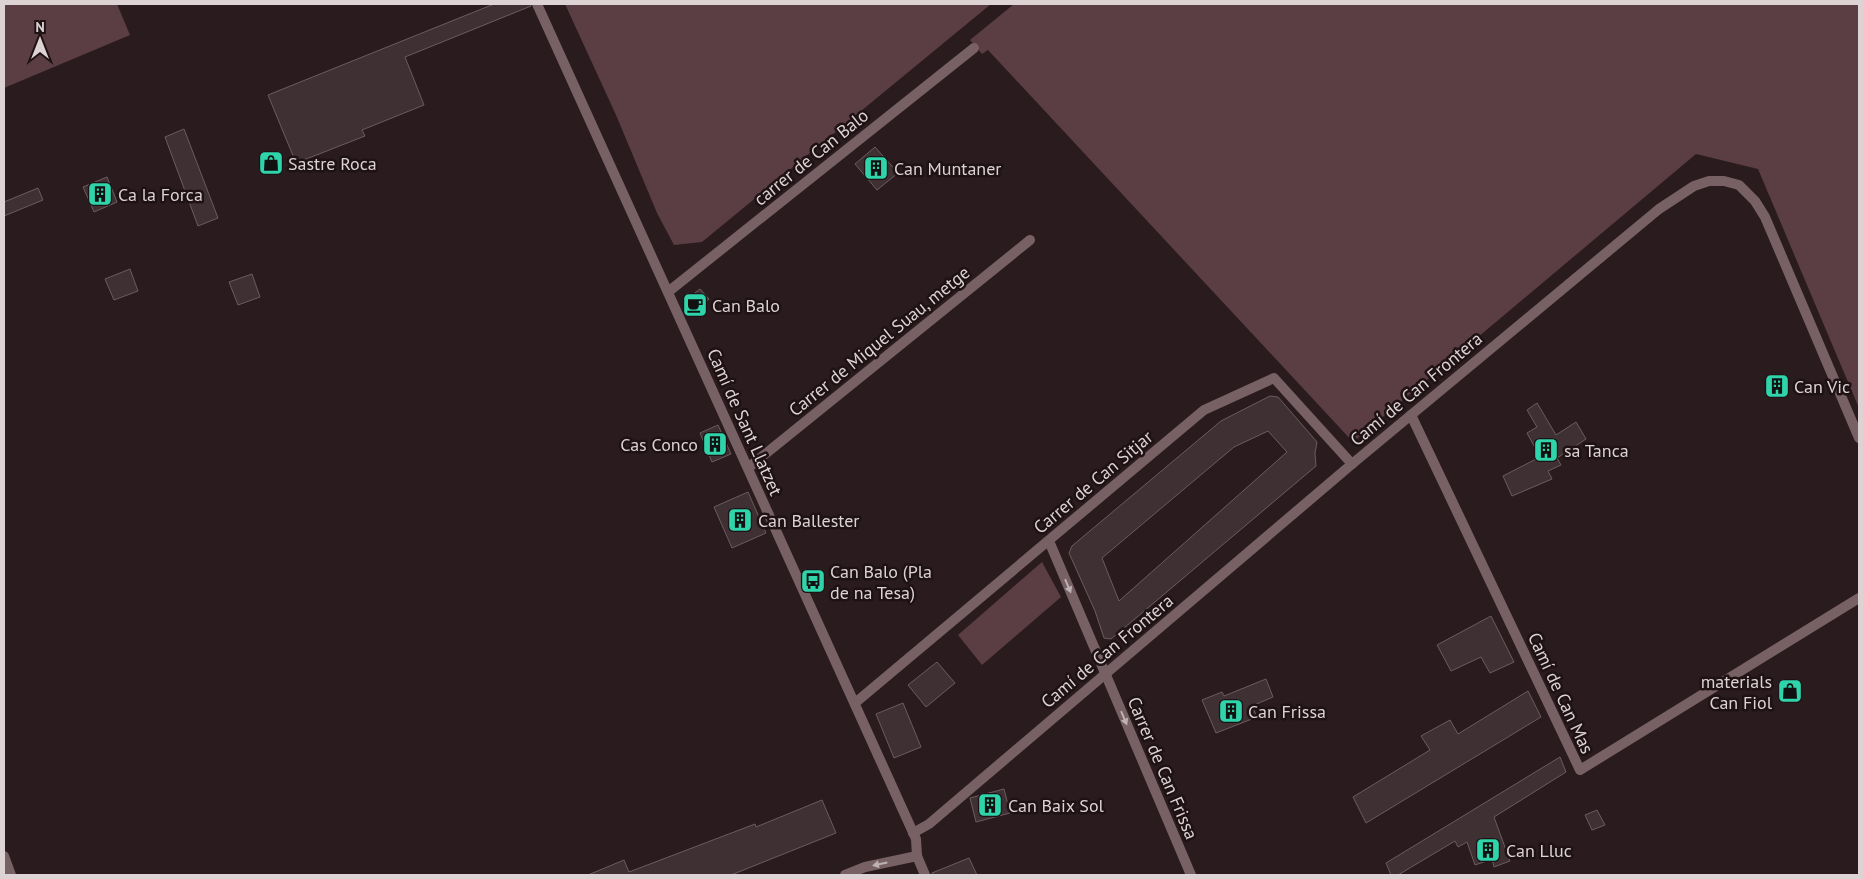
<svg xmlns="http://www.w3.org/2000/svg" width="1863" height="879" font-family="'PT Sans',sans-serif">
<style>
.green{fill:#5b3e44}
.building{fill:#3f3033;stroke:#6d5c5f;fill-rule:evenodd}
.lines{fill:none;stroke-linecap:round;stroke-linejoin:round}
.minor{stroke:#776165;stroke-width:10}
.tertiary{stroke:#776165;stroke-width:10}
.oneway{fill:#beb1b3}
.labels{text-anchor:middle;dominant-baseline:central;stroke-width:5;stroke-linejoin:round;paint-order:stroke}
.street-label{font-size:18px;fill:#ddd3d4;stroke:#1f1215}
.poi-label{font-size:18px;fill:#ddd3d4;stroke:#1f1215;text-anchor:start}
</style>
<rect width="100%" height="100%" fill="#291b1e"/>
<g class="green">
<path d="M 4,4 L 117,4 L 130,35 L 4,88 Z"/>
<path d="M 565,4 L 991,4 L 702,242 L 674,245 L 657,213 L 616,115 Z"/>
<path d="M 1014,4 L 1859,4 L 1859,408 L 1758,169 L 1696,154 L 1353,442 L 988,50 L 982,54 L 970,40 Z"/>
<path d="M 1042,562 L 1061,597 L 982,665 L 958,635 Z"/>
</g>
<g class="building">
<path d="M 494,4 L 530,4 L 531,6 L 405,57 L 424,105 L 362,130 L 365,136 L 296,163 L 268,95 Z"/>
<path d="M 184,129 L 218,218 L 198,226 L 165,137 Z"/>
<path d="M 875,147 L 898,173 L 877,190 L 855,164 Z"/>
<path d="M 107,177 L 117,202 L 94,212 L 83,187 Z"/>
<path d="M 38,188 L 43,200 L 4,216 L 4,202 Z"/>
<path d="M 130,269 L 138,291 L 114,300 L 105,279 Z"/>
<path d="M 252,274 L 260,297 L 238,305 L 229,282 Z"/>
<path d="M 700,289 L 709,299 L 692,312 L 687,299 Z"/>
<path d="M 1270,396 L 1278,397 L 1317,442 L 1315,453 L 1316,466 L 1111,639 L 1104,638 L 1095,611 L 1069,553 L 1072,546 L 1221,421 ZM 1268,431 L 1287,452 L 1119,601 L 1102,558 L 1234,447 Z"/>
<path d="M 1537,403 L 1556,435 L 1576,422 L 1586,439 L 1557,458 L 1561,465 L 1548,471 L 1552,479 L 1512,496 L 1503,476 L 1540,457 L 1527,433 L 1537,427 L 1527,410 Z"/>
<path d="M 718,425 L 731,454 L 712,462 L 700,433 Z"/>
<path d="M 748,492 L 766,533 L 732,548 L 714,507 Z"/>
<path d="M 1491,616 L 1514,662 L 1490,673 L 1481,657 L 1451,671 L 1437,645 Z"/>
<path d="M 937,662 L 955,683 L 926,707 L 908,685 Z"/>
<path d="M 1266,679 L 1273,697 L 1252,706 L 1257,717 L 1216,733 L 1202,700 L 1222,692 L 1224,696 Z"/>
<path d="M 1528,691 L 1541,717 L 1366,823 L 1353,797 L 1430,750 L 1421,736 L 1450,720 L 1458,734 Z"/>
<path d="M 903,703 L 921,747 L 894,758 L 876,714 Z"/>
<path d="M 1560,757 L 1566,772 L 1494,817 L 1510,861 L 1494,867 L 1492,859 L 1475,865 L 1467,842 L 1458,847 L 1455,841 L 1398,875 L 1391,875 L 1386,863 Z"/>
<path d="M 1004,789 L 1010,813 L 976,822 L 970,798 Z"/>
<path d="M 822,800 L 836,833 L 731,875 L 588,875 L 624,860 L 629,872 L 755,824 L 756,827 Z"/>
<path d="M 1597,810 L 1605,825 L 1592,830 L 1585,815 Z"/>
<path d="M 969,858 L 977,875 L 932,875 L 932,873 Z"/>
</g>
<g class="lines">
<g class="minor">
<path d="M 537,4 L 916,839 L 917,856 L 925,875"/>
<path d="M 668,292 L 974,48"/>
<path d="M 1411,415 L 1580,770 L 1859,598"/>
<path d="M 748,468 L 1030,240"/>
<path d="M 1049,541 L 1191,875"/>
<path d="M 855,703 L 1204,410 L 1274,378 L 1352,464"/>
<path d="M 4,856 L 11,875"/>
<path d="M 845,875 L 865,867 L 917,856"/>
</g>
<path class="tertiary" d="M 913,833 L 929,824 L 1352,464 L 1659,209 L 1694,186 L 1709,181 L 1724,181 L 1739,185 L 1755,201 L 1765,217 L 1859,438"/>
</g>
<defs><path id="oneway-solid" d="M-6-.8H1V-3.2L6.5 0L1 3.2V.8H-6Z" transform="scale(1.25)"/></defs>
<g class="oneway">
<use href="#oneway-solid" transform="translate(1068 586) rotate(67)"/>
<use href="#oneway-solid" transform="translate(1124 718) rotate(67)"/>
<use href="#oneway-solid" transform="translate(880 864) rotate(168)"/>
</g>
<defs>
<symbol id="shop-square" viewBox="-11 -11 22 22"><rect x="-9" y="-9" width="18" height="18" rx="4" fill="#2fd4aa" stroke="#1f1215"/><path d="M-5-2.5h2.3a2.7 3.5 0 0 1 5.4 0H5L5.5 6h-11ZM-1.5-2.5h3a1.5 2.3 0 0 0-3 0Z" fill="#111"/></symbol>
<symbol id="building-square" viewBox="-11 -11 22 22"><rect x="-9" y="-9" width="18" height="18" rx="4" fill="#2fd4aa" stroke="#1f1215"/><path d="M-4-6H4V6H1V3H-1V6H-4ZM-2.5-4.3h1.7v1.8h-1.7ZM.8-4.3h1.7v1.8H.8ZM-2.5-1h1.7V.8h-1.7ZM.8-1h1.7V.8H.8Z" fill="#111"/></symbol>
<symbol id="cafe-square" viewBox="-11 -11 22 22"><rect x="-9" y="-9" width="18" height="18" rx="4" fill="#2fd4aa" stroke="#1f1215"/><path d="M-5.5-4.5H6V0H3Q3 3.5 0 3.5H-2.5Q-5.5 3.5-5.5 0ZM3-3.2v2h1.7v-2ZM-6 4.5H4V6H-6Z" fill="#111"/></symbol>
<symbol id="bus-square" viewBox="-11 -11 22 22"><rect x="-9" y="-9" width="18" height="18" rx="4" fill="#2fd4aa" stroke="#1f1215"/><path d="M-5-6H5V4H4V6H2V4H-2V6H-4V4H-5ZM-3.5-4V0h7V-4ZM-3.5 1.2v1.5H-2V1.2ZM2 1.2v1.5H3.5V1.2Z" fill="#111"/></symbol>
</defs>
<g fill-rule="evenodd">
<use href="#shop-square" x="257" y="149" width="28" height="28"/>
<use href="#building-square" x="862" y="154" width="28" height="28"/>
<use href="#building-square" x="86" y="180" width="28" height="28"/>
<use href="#cafe-square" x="681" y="291" width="28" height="28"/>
<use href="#building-square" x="1763" y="372" width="28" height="28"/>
<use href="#building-square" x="701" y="430" width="28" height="28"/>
<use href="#building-square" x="1532" y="436" width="28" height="28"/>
<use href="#building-square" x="726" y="506" width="28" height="28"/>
<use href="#bus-square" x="799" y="567" width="28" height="28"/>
<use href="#shop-square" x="1776" y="677" width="28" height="28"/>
<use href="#building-square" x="1217" y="697" width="28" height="28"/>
<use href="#building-square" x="976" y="791" width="28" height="28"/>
<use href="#building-square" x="1474" y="836" width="28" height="28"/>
</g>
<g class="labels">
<g class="street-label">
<text transform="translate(811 157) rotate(-39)">carrer de Can Balo</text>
<text transform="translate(879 341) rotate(-39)">Carrer de Miquel Suau, metge</text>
<text transform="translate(1416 389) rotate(-40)">Camí de Can Frontera</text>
<text transform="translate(745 422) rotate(66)">Camí de Sant Llatzet</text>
<text transform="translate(1093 482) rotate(-40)">Carrer de Can Sitjar</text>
<text transform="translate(1107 651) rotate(-40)">Camí de Can Frontera</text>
<text transform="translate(1561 693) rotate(65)">Camí de Can Mas</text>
<text transform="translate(1163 768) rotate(67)">Carrer de Can Frissa</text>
</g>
<g class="poi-label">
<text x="288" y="163">Sastre Roca</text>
<text x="894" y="168">Can Muntaner</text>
<text x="118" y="194">Ca la Forca</text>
<text x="712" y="305">Can Balo</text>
<text x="1794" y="386">Can Vic</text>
<text x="698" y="444" text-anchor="end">Cas Conco</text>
<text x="1564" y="450">sa Tanca</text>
<text x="758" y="520">Can Ballester</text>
<text x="830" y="571">Can Balo (Pla<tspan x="830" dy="21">de na Tesa)</tspan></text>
<text x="1772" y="681" text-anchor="end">materials<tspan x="1772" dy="21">Can Fiol</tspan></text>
<text x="1248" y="711">Can Frissa</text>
<text x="1008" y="805">Can Baix Sol</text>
<text x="1506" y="850">Can Lluc</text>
</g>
</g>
<rect width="1863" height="879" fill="none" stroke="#ddd3d4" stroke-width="10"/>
<g transform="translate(40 40)" stroke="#1f1215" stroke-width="4" paint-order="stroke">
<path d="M0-4L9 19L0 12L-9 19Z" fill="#ddd3d4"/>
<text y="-8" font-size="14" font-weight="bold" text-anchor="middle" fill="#ddd3d4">N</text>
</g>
</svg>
